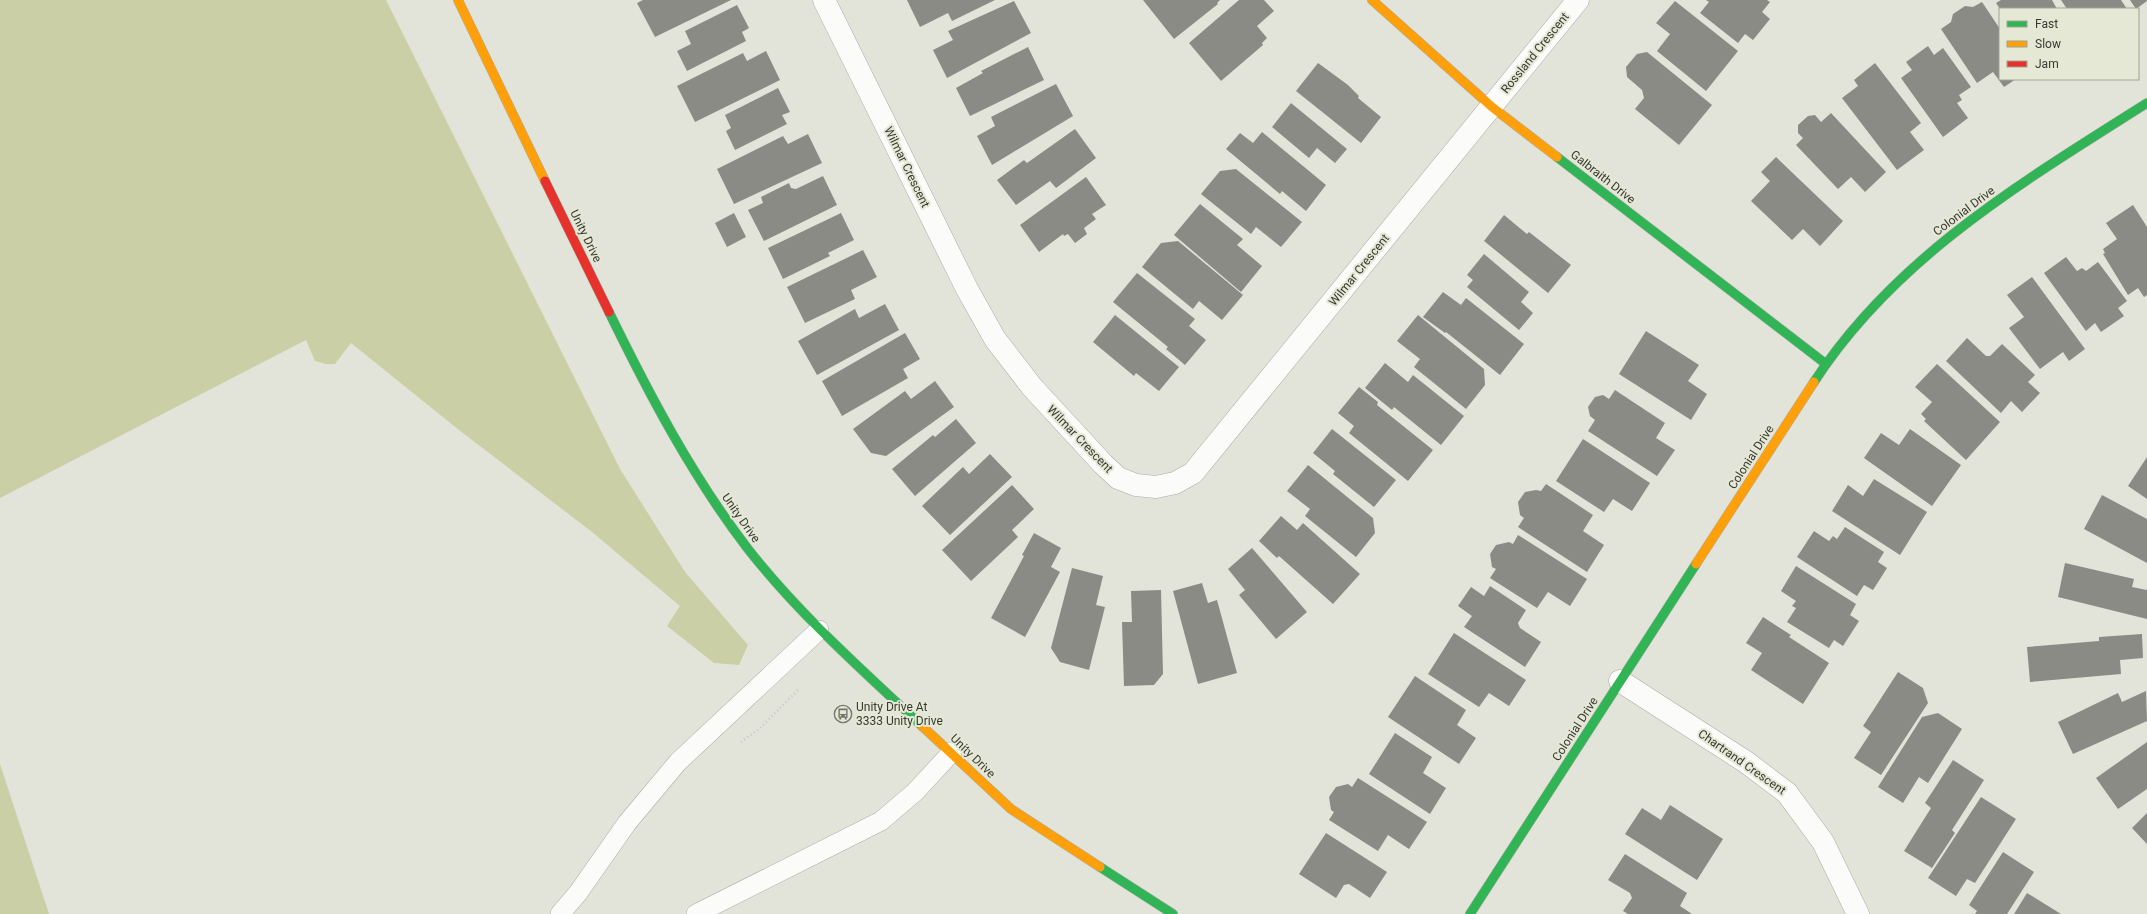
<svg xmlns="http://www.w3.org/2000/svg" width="2147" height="914" font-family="Roboto,sans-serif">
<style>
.green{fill:#cacfa5}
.building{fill:#8a8b84}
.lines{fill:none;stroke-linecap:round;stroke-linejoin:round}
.lane-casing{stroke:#aaaca4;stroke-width:20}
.street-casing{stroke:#aaaca4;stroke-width:23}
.fast-casing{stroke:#aaaca4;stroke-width:10}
.slow-casing{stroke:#aaaca4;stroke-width:10}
.jam-casing{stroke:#aaaca4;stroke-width:10}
.path{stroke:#c6c6c4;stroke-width:2.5;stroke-dasharray:1 3;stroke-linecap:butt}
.lane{stroke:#fbfbf9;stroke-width:19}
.street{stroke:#fbfbf9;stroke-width:22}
.fast{stroke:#30b455;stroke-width:9}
.slow{stroke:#ff9f0a;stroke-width:9}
.jam{stroke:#e5322d;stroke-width:9}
.labels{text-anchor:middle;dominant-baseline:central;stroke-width:4;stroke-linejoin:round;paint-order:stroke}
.street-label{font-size:12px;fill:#373831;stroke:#e6e8d6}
.poi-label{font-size:12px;fill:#373831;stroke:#e6e8d6;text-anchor:start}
</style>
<rect width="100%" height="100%" fill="#e2e4da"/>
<g class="green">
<path d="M 0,0 L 386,0 L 620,469 L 685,572 L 748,645 L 739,665 L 714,663 L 667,626 L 680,606 L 592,532 L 459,430 L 351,343 L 335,364 L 326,364 L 315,361 L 306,340 L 0,498 Z"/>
<path d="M 0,764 L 49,914 L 0,914 Z"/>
</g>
<g class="building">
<path d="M 643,0 L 731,0 L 655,37 L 637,3 Z"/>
<path d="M 907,0 L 995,0 L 952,21 L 948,13 L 920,27 Z"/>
<path d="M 1143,0 L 1220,0 L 1217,3 L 1218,4 L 1174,39 Z"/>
<path d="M 1239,0 L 1264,0 L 1274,11 L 1257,26 L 1267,38 L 1262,43 L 1263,45 L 1221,81 L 1189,43 Z"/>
<path d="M 1706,0 L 1767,0 L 1770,2 L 1762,12 L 1770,19 L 1753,40 L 1745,34 L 1738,43 L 1700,13 L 1709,2 Z"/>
<path d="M 2001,0 L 2052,0 L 2057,9 L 2000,9 L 1996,3 Z"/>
<path d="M 2061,0 L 2121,0 L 2127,9 L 2067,9 Z"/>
<path d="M 2130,0 L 2147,0 L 2147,1 L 2136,9 Z"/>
<path d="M 1014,1 L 1031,33 L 947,78 L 933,50 L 953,40 L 948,31 Z"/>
<path d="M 1675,1 L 1738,51 L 1706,91 L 1657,51 L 1670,34 L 1656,23 Z"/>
<path d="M 1982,2 L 2000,29 L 2000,79 L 2016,79 L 2004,87 L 1993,72 L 1977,83 L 1941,29 L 1951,22 L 1953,14 L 1965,6 L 1973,7 Z"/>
<path d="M 737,5 L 749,28 L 742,32 L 746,41 L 687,71 L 677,51 L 691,44 L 685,31 Z"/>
<path d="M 1928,46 L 1934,55 L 1943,48 L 1971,87 L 1959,95 L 1962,100 L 1957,103 L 1968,118 L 1943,137 L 1901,78 L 1912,70 L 1906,62 Z"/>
<path d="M 1028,47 L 1044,80 L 970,116 L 956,88 L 983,73 L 981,71 Z"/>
<path d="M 766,51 L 780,80 L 695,122 L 677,86 L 743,53 L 747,61 Z"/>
<path d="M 1647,52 L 1712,105 L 1679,145 L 1635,109 L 1644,98 L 1642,90 L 1627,77 L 1626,67 L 1637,54 Z"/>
<path d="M 1318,63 L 1348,85 L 1359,96 L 1358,98 L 1381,117 L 1361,143 L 1296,91 Z"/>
<path d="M 1875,63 L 1921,123 L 1910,132 L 1924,150 L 1897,170 L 1842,98 L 1858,86 L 1854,80 Z"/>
<path d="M 1056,84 L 1073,116 L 992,165 L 977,136 L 995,126 L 991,117 Z"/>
<path d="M 778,88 L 790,112 L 782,115 L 787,124 L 735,150 L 726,131 L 731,128 L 725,115 Z"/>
<path d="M 1291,103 L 1347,149 L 1335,163 L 1317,148 L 1309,158 L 1272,127 Z"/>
<path d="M 1831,113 L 1886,172 L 1865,192 L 1851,177 L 1838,189 L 1796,145 L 1803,138 L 1798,133 L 1798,125 L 1808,116 L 1815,115 L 1821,122 Z"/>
<path d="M 1075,129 L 1096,158 L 1056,188 L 1050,181 L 1016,205 L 997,180 L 1024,160 L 1027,163 Z"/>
<path d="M 1262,132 L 1326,185 L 1306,211 L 1282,191 L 1280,194 L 1226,149 L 1240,133 L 1253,143 Z"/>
<path d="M 808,134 L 822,163 L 734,204 L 717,169 L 783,136 L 788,144 Z"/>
<path d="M 1776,157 L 1843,221 L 1820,246 L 1803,229 L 1792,240 L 1751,201 L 1770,181 L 1761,172 Z"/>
<path d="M 1236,169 L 1302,222 L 1281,247 L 1256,227 L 1251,234 L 1201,194 L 1220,171 Z"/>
<path d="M 823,176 L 837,205 L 764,241 L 748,210 L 763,203 L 761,197 L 789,183 L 791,188 L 796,189 Z"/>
<path d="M 1086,177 L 1106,205 L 1092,214 L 1096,219 L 1084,228 L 1087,234 L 1075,243 L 1068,234 L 1064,236 L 1063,234 L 1039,252 L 1020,225 Z"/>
<path d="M 1200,204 L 1243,239 L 1237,245 L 1262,266 L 1241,292 L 1174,235 Z"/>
<path d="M 2133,205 L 2147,227 L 2147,295 L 2144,297 L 2138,288 L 2128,295 L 2103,254 L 2105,253 L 2103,249 L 2117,239 L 2106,223 Z"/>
<path d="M 734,213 L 746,237 L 727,247 L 715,223 Z"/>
<path d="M 841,213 L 854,240 L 828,253 L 830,256 L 783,279 L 768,248 Z"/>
<path d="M 1504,215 L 1527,234 L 1529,232 L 1571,265 L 1548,293 L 1484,241 Z"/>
<path d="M 1178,241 L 1243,295 L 1222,320 L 1199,301 L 1193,309 L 1142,267 L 1161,243 Z"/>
<path d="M 863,250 L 877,277 L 851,290 L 855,299 L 805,323 L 787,287 Z"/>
<path d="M 1484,254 L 1529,292 L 1521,302 L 1533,313 L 1519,330 L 1467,287 L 1473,280 L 1467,275 Z"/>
<path d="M 2066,257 L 2077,271 L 2082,268 L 2086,271 L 2098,262 L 2127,301 L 2118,308 L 2124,316 L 2101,332 L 2095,323 L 2086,331 L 2044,273 Z"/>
<path d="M 1137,273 L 1195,319 L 1189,326 L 1206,340 L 1185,365 L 1166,349 L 1168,347 L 1113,302 Z"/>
<path d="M 2032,277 L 2085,349 L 2069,361 L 2063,352 L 2040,369 L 2009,328 L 2024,317 L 2007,295 Z"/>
<path d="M 1443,292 L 1461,305 L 1466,298 L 1524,344 L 1500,375 L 1446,332 L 1445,333 L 1423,317 Z"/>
<path d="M 885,304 L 899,330 L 817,375 L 798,341 L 855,309 L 859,318 Z"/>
<path d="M 1115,315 L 1179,367 L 1159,391 L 1136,373 L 1134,376 L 1093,342 Z"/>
<path d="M 1418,315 L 1484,369 L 1485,385 L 1466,409 L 1414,367 L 1420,359 L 1397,341 Z"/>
<path d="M 1646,331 L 1699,365 L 1688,381 L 1707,394 L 1691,420 L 1619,374 Z"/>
<path d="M 905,333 L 920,359 L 903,369 L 908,378 L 842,416 L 822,381 Z"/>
<path d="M 1967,338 L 1986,356 L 1990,356 L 2002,344 L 2035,375 L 2028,382 L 2040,393 L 2022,412 L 2011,401 L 2001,413 L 1946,361 Z"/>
<path d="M 1385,363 L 1408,382 L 1413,375 L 1464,416 L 1441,445 L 1394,407 L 1392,410 L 1365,388 Z"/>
<path d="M 1937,364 L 2000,422 L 1966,460 L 1924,421 L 1926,419 L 1921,414 L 1932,402 L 1915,387 Z"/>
<path d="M 935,381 L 954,407 L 886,456 L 871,453 L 853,429 L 905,391 L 911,399 Z"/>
<path d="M 1359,387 L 1378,402 L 1377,405 L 1433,450 L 1408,481 L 1349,433 L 1354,426 L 1338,413 Z"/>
<path d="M 1615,390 L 1665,423 L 1656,438 L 1675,450 L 1657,476 L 1588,431 L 1595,420 L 1590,416 L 1588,407 L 1595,397 L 1603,395 L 1609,399 Z"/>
<path d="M 956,419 L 976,443 L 915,496 L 892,469 L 933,435 L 935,437 Z"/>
<path d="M 1332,429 L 1396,480 L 1374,507 L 1333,474 L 1335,471 L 1313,453 Z"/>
<path d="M 1910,429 L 1961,465 L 1932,506 L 1864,458 L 1881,433 L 1899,445 Z"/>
<path d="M 1583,439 L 1650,483 L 1632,511 L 1613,499 L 1604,512 L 1556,481 Z"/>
<path d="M 990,454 L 1012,477 L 950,535 L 922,506 L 963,467 L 969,474 Z"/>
<path d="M 2147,457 L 2147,499 L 2128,486 Z"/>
<path d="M 1308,465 L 1373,518 L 1375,533 L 1356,557 L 1305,516 L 1310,509 L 1287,491 Z"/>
<path d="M 1874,479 L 1927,512 L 1900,555 L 1832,511 L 1848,485 L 1863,496 Z"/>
<path d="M 1546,484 L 1593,515 L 1583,531 L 1604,545 L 1587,572 L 1518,527 L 1524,518 L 1520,515 L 1518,502 L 1525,492 L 1536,490 L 1541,491 Z"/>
<path d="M 1012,485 L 1034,509 L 1012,530 L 1018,537 L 971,581 L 942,550 Z"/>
<path d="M 2102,495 L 2147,519 L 2147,563 L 2084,529 Z"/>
<path d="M 1281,516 L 1297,530 L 1303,523 L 1360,574 L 1333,604 L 1279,556 L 1277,558 L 1259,541 Z"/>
<path d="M 1845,527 L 1884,552 L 1878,562 L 1887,568 L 1873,590 L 1864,585 L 1857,596 L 1797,557 L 1814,531 L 1829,541 L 1833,536 L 1837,539 Z"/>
<path d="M 1034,533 L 1061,548 L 1051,567 L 1060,572 L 1025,637 L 991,618 L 1024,556 L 1022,555 Z"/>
<path d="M 1518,535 L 1587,579 L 1570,606 L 1548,592 L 1537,608 L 1490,578 L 1496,569 L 1492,567 L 1490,554 L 1496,545 L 1509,542 L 1513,544 Z"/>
<path d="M 1252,548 L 1307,612 L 1276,639 L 1239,595 L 1245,590 L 1228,569 Z"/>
<path d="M 2065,563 L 2134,579 L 2132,587 L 2147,590 L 2147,619 L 2058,597 Z"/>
<path d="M 1796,566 L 1856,604 L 1850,615 L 1859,621 L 1843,646 L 1834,640 L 1829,648 L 1787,622 L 1796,608 L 1792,606 L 1796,601 L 1781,591 Z"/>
<path d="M 1072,568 L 1103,576 L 1096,605 L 1105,607 L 1089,670 L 1060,662 L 1051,648 Z"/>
<path d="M 1202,583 L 1208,603 L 1217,600 L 1237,673 L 1198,684 L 1173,591 Z"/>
<path d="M 1490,586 L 1526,610 L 1518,623 L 1520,628 L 1541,642 L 1525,667 L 1464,627 L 1472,616 L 1458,606 L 1471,587 L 1484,596 Z"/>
<path d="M 1161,590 L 1163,674 L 1154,685 L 1124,686 L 1122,622 L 1132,622 L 1131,591 Z"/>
<path d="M 1763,617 L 1791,635 L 1789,637 L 1829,663 L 1803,704 L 1751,670 L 1762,653 L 1746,643 Z"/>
<path d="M 1454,633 L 1526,680 L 1509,706 L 1489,693 L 1479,707 L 1428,674 Z"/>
<path d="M 2142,634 L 2143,658 L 2120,660 L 2121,674 L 2030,682 L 2027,647 L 2099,641 L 2099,637 Z"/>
<path d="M 1898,672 L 1923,688 L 1928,703 L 1881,775 L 1854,758 L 1871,732 L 1863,726 Z"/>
<path d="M 1415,676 L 1466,710 L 1457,725 L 1476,738 L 1459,764 L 1388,717 Z"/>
<path d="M 2146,691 L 2147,721 L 2073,754 L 2058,722 L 2118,693 L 2122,702 Z"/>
<path d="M 1938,713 L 1962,729 L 1928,783 L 1919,777 L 1903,803 L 1878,787 L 1922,717 Z"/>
<path d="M 1395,733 L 1432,757 L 1423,773 L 1446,788 L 1430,814 L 1369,774 Z"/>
<path d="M 2147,742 L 2147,789 L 2118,809 L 2096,778 Z"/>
<path d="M 1953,760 L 1984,780 L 1952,830 L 1955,833 L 1932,868 L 1904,851 L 1931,808 L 1925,803 Z"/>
<path d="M 1358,778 L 1427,822 L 1409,849 L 1388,835 L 1378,851 L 1329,820 L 1334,812 L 1331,810 L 1329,797 L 1336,787 L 1348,784 L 1352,787 Z"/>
<path d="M 1981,797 L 2016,819 L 1975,883 L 1967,879 L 1956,896 L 1928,878 Z"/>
<path d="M 1670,805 L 1723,839 L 1697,880 L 1625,834 L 1642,808 L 1661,820 Z"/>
<path d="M 2147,813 L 2147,844 L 2132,828 Z"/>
<path d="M 1326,833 L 1387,872 L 1370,898 L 1349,884 L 1344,885 L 1336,898 L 1299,874 Z"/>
<path d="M 2003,852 L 2034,872 L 2007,914 L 1975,914 L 1977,911 L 1969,905 Z"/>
<path d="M 1625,854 L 1687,893 L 1680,906 L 1692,914 L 1628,914 L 1623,911 L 1632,898 L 1630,893 L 1608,880 Z"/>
<path d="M 2027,893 L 2061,914 L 2014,914 Z"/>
</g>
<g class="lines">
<defs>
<g id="lane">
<path d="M 560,914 L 578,893 L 627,823 L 678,762 L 819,630"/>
<path d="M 696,914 L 881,821 L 915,792 L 952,752"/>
</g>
<g id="street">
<path d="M 824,0 L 967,289 L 995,339 L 1032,387 L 1103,464 L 1118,478 L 1136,485 L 1156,487 L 1175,483 L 1193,473 L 1578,0"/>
<path d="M 1620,681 L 1746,762 L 1787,793 L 1823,842 L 1858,914"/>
</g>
<g id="fast">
<path d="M 1557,157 L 1826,364"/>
<path d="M 609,312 C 649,394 692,476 748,549 C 799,614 861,669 922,726"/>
<path d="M 1814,382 C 1895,257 2024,181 2147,103"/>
<path d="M 1100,867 L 1173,914"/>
<path d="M 1470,914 L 1696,564"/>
</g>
<g id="slow">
<path d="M 458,0 L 545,181"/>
<path d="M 1372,0 L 1492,107 L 1557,157"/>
<path d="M 1696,564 L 1814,382"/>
<path d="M 922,726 L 1011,809 L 1100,867"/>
</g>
<path id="jam" d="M 545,181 L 609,312"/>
</defs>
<use href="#lane" class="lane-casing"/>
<use href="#street" class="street-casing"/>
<use href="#fast" class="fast-casing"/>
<use href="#slow" class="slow-casing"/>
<use href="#jam" class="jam-casing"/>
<path class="path" d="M 741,742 L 759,729 L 800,688"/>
<use href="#lane" class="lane"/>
<use href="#street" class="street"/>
<use href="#fast" class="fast"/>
<use href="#slow" class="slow"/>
<use href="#jam" class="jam"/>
</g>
<defs>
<symbol id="bus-ring" viewBox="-11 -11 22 22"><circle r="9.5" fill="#e6e8d6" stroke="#73746c" stroke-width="1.5"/><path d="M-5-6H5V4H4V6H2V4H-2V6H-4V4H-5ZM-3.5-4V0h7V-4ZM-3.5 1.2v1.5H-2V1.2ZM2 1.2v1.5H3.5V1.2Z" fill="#73746c"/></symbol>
</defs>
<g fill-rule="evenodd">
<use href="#bus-ring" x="833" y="704" width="20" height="20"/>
</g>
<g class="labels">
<g class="street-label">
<text transform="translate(1535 53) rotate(-51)">Rossland Crescent</text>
<text transform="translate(907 167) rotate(64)">Wilmar Crescent</text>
<text transform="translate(1603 177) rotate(38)">Galbraith Drive</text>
<text transform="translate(1964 211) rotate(-37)">Colonial Drive</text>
<text transform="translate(586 236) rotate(64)">Unity Drive</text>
<text transform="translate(1359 270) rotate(-51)">Wilmar Crescent</text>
<text transform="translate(1080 439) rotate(46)">Wilmar Crescent</text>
<text transform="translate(1751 457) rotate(-57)">Colonial Drive</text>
<text transform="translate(741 518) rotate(55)">Unity Drive</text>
<text transform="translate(1575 729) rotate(-57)">Colonial Drive</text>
<text transform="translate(973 756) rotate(44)">Unity Drive</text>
<text transform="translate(1742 762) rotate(35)">Chartrand Crescent</text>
</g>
<g class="poi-label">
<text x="856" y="707">Unity Drive At<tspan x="856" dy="14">3333 Unity Drive</tspan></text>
</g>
</g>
<rect x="1999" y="8" width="140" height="72" fill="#e6e8d6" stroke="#a0a294"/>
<rect x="2007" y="21" width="20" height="6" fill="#30b455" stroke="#a0a294"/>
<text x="2035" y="28" font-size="12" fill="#373831">Fast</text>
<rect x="2007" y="41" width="20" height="6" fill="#ff9f0a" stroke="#a0a294"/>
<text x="2035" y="48" font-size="12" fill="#373831">Slow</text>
<rect x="2007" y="61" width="20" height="6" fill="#e5322d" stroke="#a0a294"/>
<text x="2035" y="68" font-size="12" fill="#373831">Jam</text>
</svg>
